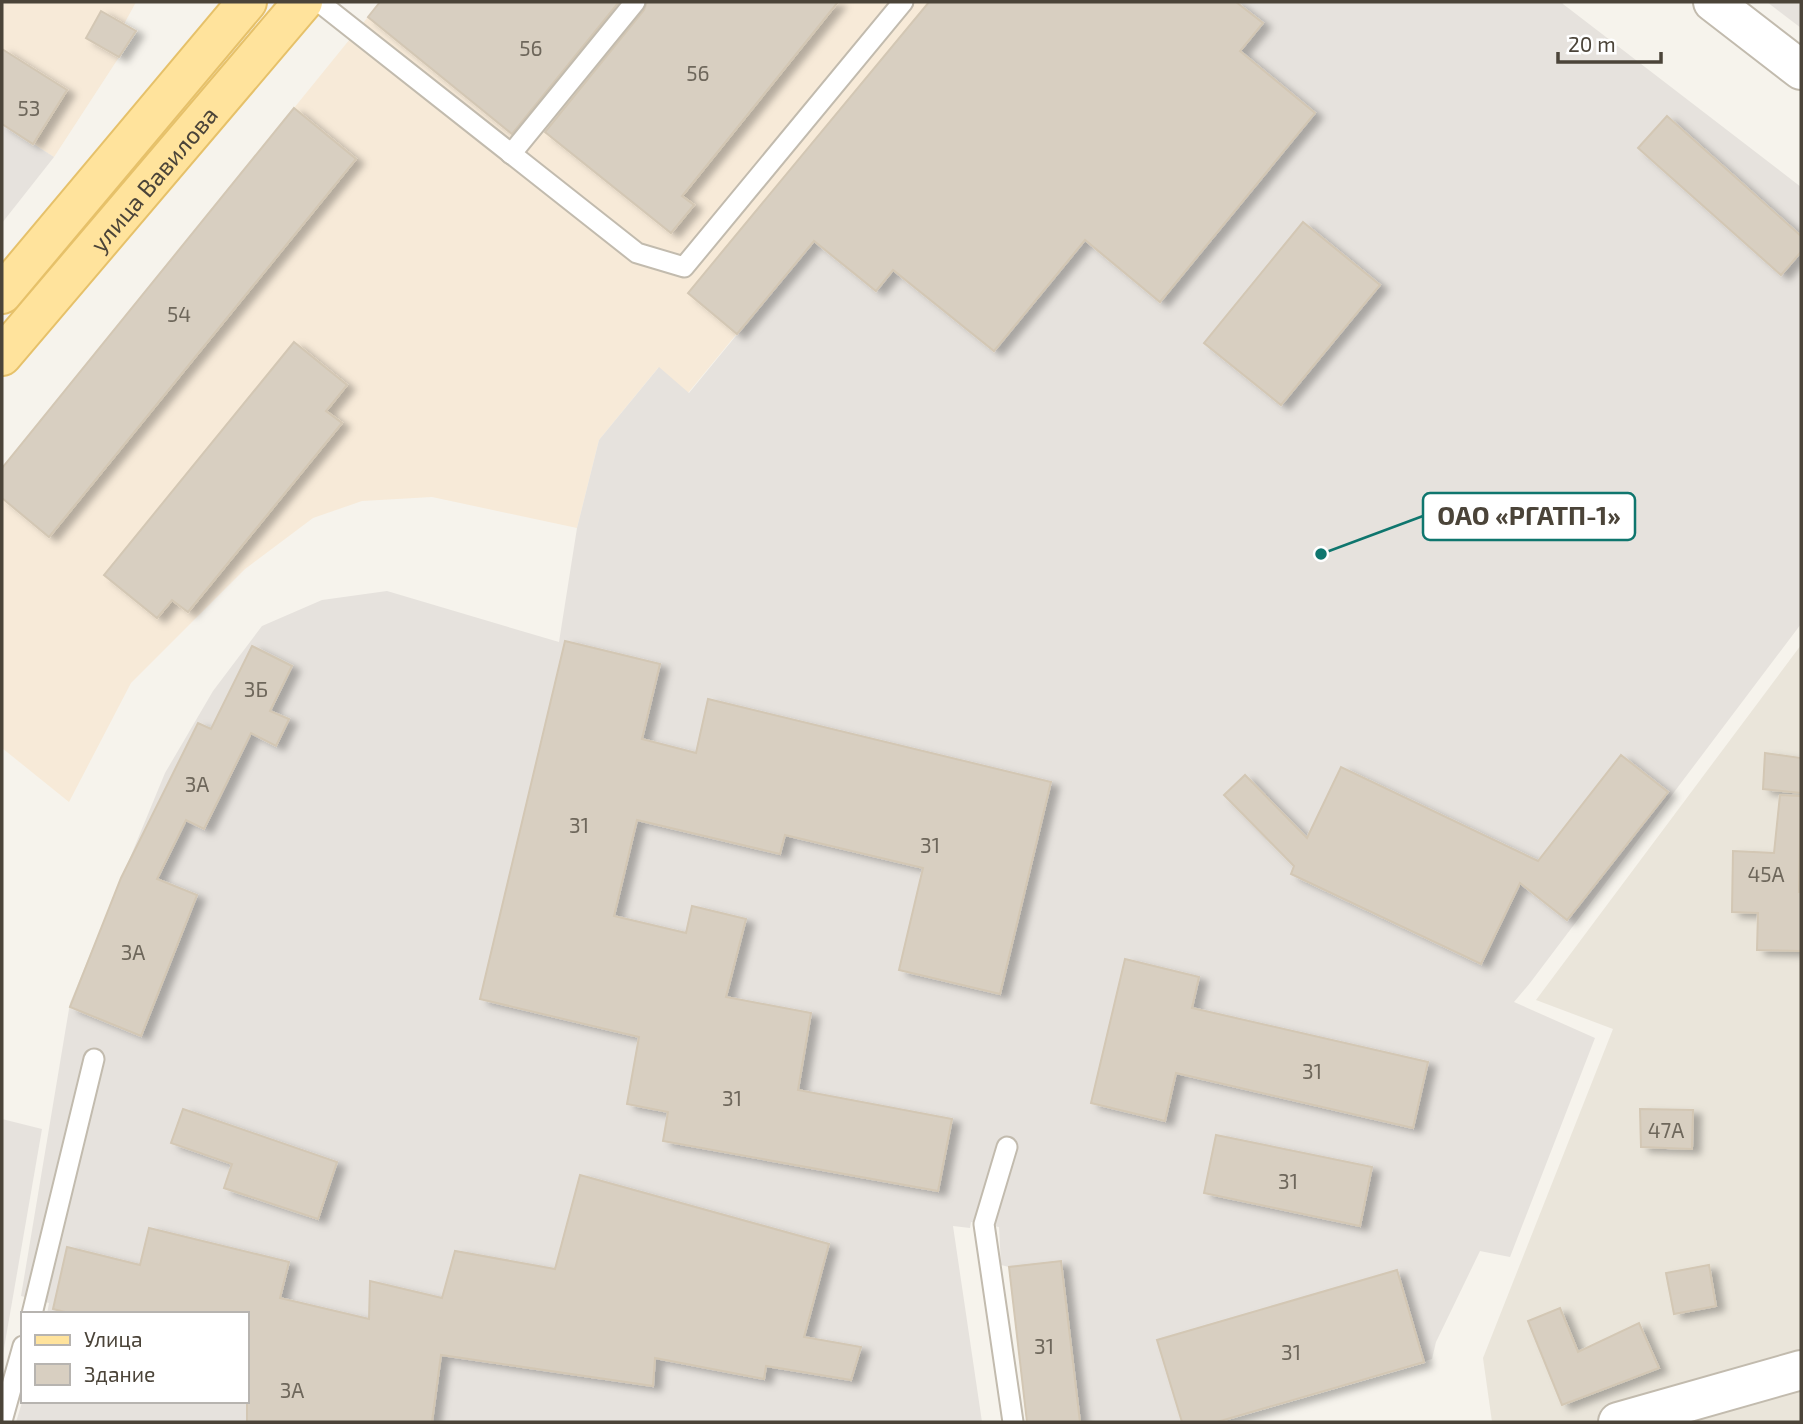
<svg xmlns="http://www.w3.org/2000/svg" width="1803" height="1424" font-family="'Exo 2',sans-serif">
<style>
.residential{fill:#eae5da}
.commercial{fill:#f7ead8}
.industrial{fill:#e6e2dd}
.building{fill:#d8cfc1;stroke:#d3c7b4;stroke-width:2;filter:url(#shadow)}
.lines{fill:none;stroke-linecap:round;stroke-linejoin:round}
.lane-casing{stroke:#c2bbae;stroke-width:23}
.street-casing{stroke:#c2bbae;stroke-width:42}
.primary-casing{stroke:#e6c16a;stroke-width:42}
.lane{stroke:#fff;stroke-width:19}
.street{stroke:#fff;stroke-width:38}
.primary{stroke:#ffe39c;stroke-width:38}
.labels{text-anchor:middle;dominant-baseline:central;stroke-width:5;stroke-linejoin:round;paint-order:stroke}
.number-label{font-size:21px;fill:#6e675b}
.street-label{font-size:24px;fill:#4b4439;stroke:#fff}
.leader{fill:none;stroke:#0f766e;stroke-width:2.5}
.callout-dot{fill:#0f766e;stroke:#fff;stroke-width:2.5}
.callout{fill:#fff;stroke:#0f766e;stroke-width:2.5}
.callout-label{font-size:26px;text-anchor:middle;font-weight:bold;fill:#4b4439}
</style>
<defs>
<filter id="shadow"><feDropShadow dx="8" dy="4.5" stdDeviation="3.5" flood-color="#0004"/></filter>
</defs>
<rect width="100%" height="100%" fill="#f6f3ec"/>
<path class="residential" d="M 1801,645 L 1801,1422 L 1492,1422 L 1483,1358 L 1613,1029 L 1536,1000 Z"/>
<g class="commercial">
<path d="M 2,2 L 136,2 L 124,24 L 136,31 L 54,157 L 2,124 Z"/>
<path d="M 380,2 L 1010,2 L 688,393 L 658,368 L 599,440 L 577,528 L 432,497 L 362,501 L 313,518 L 245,569 L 131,683 L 69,802 L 2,748 L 2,468 Z"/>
</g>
<g class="industrial">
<path d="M 1010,2 L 1562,2 L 1563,4 L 1801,187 L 1801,624 L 1530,983 L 1514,1002 L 1595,1038 L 1510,1257 L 1480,1251 L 1436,1342 L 1432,1359 L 1217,1422 L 1027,1422 L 1009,1267 L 1001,1265 L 999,1227 L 971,1222 L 970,1228 L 953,1226 L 982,1422 L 16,1422 L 23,1399 L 23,1401 L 247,1401 L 247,1314 L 47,1314 L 49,1303 L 21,1296 L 70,1003 L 165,773 L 213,691 L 262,626 L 322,600 L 387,591 L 559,642 L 577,528 L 599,440 L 659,367 L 689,393 Z"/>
<path d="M 1767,2 L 1801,2 L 1801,28 Z"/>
<path d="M 2,124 L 54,157 L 2,223 Z"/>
<path d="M 2,1119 L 42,1129 L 2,1360 Z"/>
</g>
<g class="building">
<path d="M 380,2 L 619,2 L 512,134 L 368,17 Z"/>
<path d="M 647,2 L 838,2 L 682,196 L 694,205 L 671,233 L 545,132 L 644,10 Z"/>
<path d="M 929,2 L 1236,2 L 1263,23 L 1240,51 L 1315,113 L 1160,302 L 1085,240 L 994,351 L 893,270 L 876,291 L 814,241 L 737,334 L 688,293 Z"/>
<path d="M 101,11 L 136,31 L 119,57 L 86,38 Z"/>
<path d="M 2,49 L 67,90 L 33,144 L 2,124 Z"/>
<path d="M 294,108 L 356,159 L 49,537 L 2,498 L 2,468 Z"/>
<path d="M 1667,116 L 1801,236 L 1801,252 L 1781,275 L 1638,148 Z"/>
<path d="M 1303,222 L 1380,285 L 1281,405 L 1204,343 Z"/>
<path d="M 294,342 L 347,385 L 326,411 L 342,423 L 188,612 L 172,600 L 157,618 L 104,575 Z"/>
<path d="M 565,641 L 660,664 L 642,739 L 696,753 L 708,699 L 1051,782 L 1000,994 L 899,970 L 923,868 L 785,835 L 780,854 L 637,820 L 614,916 L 686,933 L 692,906 L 746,919 L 726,997 L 811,1013 L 798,1090 L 952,1119 L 938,1191 L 663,1141 L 668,1112 L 627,1104 L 639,1037 L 480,999 Z"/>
<path d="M 252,646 L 292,666 L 270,711 L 289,719 L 276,746 L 251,733 L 204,829 L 186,820 L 157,879 L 197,895 L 141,1036 L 70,1007 L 121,878 L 198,723 L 211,729 Z"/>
<path d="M 1765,753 L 1801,758 L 1801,793 L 1763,789 Z"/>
<path d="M 1621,755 L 1668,792 L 1567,920 L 1520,883 L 1481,964 L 1291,874 L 1294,866 L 1224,795 L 1245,775 L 1307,838 L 1341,767 L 1538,861 Z"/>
<path d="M 1780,795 L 1801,796 L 1799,892 L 1801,892 L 1801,951 L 1757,950 L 1758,913 L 1732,912 L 1733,851 L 1774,853 Z"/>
<path d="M 1125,959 L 1199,977 L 1192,1008 L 1428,1062 L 1413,1128 L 1176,1073 L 1165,1121 L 1091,1103 Z"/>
<path d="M 183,1109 L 337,1162 L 318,1219 L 224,1188 L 232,1164 L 171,1143 Z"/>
<path d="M 1640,1109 L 1693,1110 L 1692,1149 L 1641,1147 Z"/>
<path d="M 1216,1135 L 1372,1167 L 1360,1226 L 1204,1193 Z"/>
<path d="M 580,1175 L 829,1244 L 804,1337 L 861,1347 L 851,1380 L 766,1366 L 764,1379 L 655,1358 L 653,1386 L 441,1355 L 432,1422 L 247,1422 L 247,1314 L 73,1314 L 53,1309 L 67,1247 L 140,1265 L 149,1228 L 289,1262 L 280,1298 L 369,1319 L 370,1281 L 442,1298 L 455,1251 L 555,1269 Z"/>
<path d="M 1061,1261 L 1080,1422 L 1027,1422 L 1009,1267 Z"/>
<path d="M 1709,1265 L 1716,1306 L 1674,1314 L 1666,1273 Z"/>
<path d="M 1397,1270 L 1424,1362 L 1217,1422 L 1182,1422 L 1157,1340 Z"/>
<path d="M 1560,1308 L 1578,1352 L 1639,1323 L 1659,1368 L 1562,1405 L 1528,1321 Z"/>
</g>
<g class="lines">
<defs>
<g id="lane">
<path d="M 319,2 L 637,253 L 684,267 L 903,2"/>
<path d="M 511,154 L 635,2"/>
<path d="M 1007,1147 L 984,1224 L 1013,1422"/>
<path d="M 32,1314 L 94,1059"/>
<path d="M 2,1421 L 23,1346"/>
</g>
<g id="street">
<path d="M 1713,2 L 1801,70"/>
<path d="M 1618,1422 L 1801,1370"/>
</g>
<g id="primary">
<path d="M 2,294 L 247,2"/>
<path id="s1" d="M 2,356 L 303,2"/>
</g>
</defs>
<use href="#lane" class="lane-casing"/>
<use href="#street" class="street-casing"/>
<use href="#primary" class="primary-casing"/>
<use href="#lane" class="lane"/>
<use href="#street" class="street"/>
<use href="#primary" class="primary"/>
</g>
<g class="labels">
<g class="number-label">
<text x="531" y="47">56</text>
<text x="698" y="72">56</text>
<text x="29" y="107">53</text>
<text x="179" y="313">54</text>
<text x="256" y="688">3Б</text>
<text x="197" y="783">3А</text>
<text x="579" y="824">31</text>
<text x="930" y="844">31</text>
<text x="1766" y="873">45А</text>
<text x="133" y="951">3А</text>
<text x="1312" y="1070">31</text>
<text x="732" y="1097">31</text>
<text x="1666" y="1129">47А</text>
<text x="1288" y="1180">31</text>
<text x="1044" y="1345">31</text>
<text x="1291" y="1351">31</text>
<text x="292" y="1389">3А</text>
</g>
<g class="street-label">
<text stroke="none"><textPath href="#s1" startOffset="233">улица Вавилова</textPath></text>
</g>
</g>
<path class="leader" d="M1321 554L1423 516"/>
<circle class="callout-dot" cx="1321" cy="554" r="7"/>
<rect class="callout" x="1423" y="493" width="212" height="47" rx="7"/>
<g class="callout-label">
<text x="1529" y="525">ОАО «РГАТП-1»</text>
</g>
<rect width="1803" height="1424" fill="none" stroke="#4b4439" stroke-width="7"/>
<rect x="21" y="1312" width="228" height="91" fill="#ffffff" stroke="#b7b4b0" stroke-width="2"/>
<rect x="35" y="1335" width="35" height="10" fill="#ffe39c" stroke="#b7b4b0" stroke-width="2"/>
<text x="84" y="1347" font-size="21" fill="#4b4439">Улица</text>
<rect x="35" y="1364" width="35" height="21" fill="#d8cfc1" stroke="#b7b4b0" stroke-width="2"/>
<text x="84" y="1382" font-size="21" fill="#4b4439">Здание</text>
<path d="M1558 52v10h103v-10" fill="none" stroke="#4b4439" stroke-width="3.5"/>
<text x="1568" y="52" font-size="21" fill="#4b4439" stroke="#ffffff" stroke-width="5" paint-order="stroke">20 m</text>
</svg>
